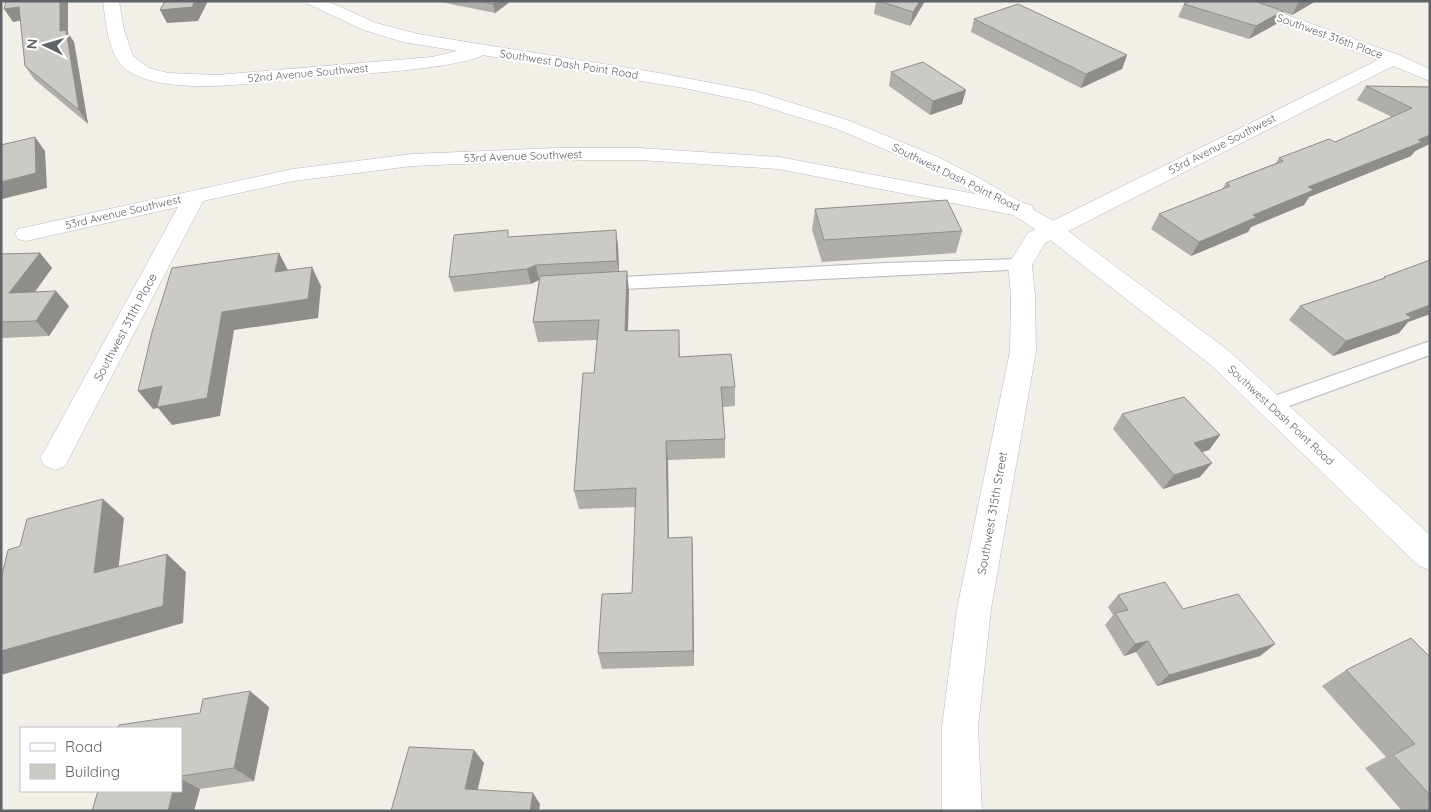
<svg xmlns="http://www.w3.org/2000/svg" width="1431" height="812" font-family="Quicksand,sans-serif">
<style>
.lines{fill:none;stroke-linecap:round;stroke-linejoin:round}
.service-casing{stroke:#b5b8bc;stroke-width:2}
.minor-casing{stroke:#b5b8bc;stroke-width:1}
.secondary-casing{stroke:#b6babf;stroke-width:1}
.service{fill:#fff;fill-rule:evenodd}
.minor{fill:#fff;fill-rule:evenodd}
.secondary{fill:#fff;fill-rule:evenodd}
.wall{fill:#afaea9}
.shaded-wall{fill:#8f8d8a}
.building{fill:#cccac5;stroke:#8f8d8a}
.labels{text-anchor:middle;dominant-baseline:central;stroke-width:4.5;stroke-linejoin:round;paint-order:stroke}
.far-street-label{font-size:11px;fill:#5f6368;stroke:#fff}
.street-label{font-size:12px;fill:#5f6368;stroke:#fff}
</style>
<rect width="100%" height="100%" fill="#f1efe8"/>
<g class="lines">
<defs>
<g id="service">
<path d="M 1020,259 L 1026,261 L 1029,265 L 1026,269 L 603,290 L 597,288 L 594,284 L 597,280 L 603,278 L 884,263 Z"/>
<path d="M 1430,341 L 1430,355 L 1270,413 L 1263,410 L 1260,405 L 1263,400 Z"/>
</g>
<g id="minor">
<path d="M 103,1 L 119,1 L 124,30 L 133,56 L 149,68 L 168,73 L 217,75 L 432,57 L 481,45 L 487,46 L 490,50 C 483,60 445,65 432,67 C 391,73 349,74 308,78 C 270,81 232,87 194,86 C 172,85 147,83 128,71 C 108,57 106,23 103,1 Z"/>
<path d="M 1219,1 L 1244,1 L 1284,14 L 1399,55 L 1430,69 L 1430,81 L 1393,66 L 1045,243 L 1032,265 L 1035,295 L 1036,351 L 991,609 L 978,727 L 982,811 L 942,811 L 942,727 L 957,609 L 1010,351 L 1011,295 L 1008,265 L 1028,233 L 1378,60 L 1299,30 L 1221,4 Z"/>
<path d="M 557,148 L 639,148 L 779,157 L 1023,203 L 1031,205 L 1034,210 L 1031,215 L 1023,217 L 779,169 L 639,160 L 557,160 L 412,166 L 293,181 L 203,201 L 65,466 L 55,470 L 45,466 L 40,458 L 45,450 L 178,207 L 26,241 L 18,239 L 15,234 L 18,229 L 293,169 L 412,154 Z"/>
</g>
<path id="secondary" d="M 306,1 L 327,1 L 376,23 L 418,34 L 659,73 L 754,91 L 850,121 L 938,157 L 981,179 L 1060,225 L 1229,351 L 1430,535 L 1430,570 L 1419,566 L 1211,365 L 1044,235 L 1006,210 L 924,166 L 837,129 L 750,102 L 684,88 L 403,42 L 364,30 L 308,4 Z"/>
</defs>
<use href="#service" class="service-casing"/>
<use href="#minor" class="minor-casing"/>
<use href="#secondary" class="secondary-casing"/>
<use href="#service" class="service"/>
<use href="#minor" class="minor"/>
<use href="#secondary" class="secondary"/>
</g>
<g class="wall">
<path d="M 6,1 L 68,33 L 74,42 L 88,124 L 34,79 L 25,66 L 21,20 L 13,22 Z"/>
<path d="M 436,1 L 511,1 L 495,13 Z"/>
<path d="M 876,1 L 925,1 L 910,26 L 874,14 Z"/>
<path d="M 1189,1 L 1316,1 L 1292,15 L 1282,12 L 1276,24 L 1249,39 L 1178,17 L 1184,4 Z"/>
<path d="M 974,19 L 1127,55 L 1122,69 L 1081,88 L 971,32 Z"/>
<path d="M 891,72 L 962,104 L 930,115 L 889,86 Z"/>
<path d="M 1366,86 L 1430,87 L 1415,151 L 1411,156 L 1309,197 L 1304,205 L 1251,227 L 1248,232 L 1191,256 L 1151,229 L 1159,214 L 1222,189 L 1226,183 L 1276,163 L 1279,158 L 1335,142 L 1392,117 L 1357,100 Z"/>
<path d="M 815,209 L 962,231 L 956,253 L 822,262 L 812,230 Z"/>
<path d="M 510,237 L 618,245 L 619,271 L 629,291 L 628,331 L 679,330 L 680,357 L 735,387 L 735,406 L 723,407 L 725,439 L 725,458 L 668,460 L 669,538 L 692,537 L 694,666 L 602,669 L 598,653 L 632,593 L 636,507 L 579,509 L 574,491 L 594,373 L 597,340 L 538,342 L 533,322 L 539,280 L 531,284 L 454,292 L 449,277 Z"/>
<path d="M 40,253 L 52,268 L 35,292 L 69,306 L 49,336 L 1,338 L 1,254 Z"/>
<path d="M 1430,260 L 1430,314 L 1408,322 L 1399,333 L 1333,356 L 1289,320 L 1300,306 L 1382,279 L 1384,277 Z"/>
<path d="M 1122,414 L 1220,435 L 1209,450 L 1202,452 L 1200,477 L 1163,489 L 1113,429 Z"/>
<path d="M 1118,595 L 1183,609 L 1275,644 L 1260,656 L 1157,686 L 1136,652 L 1124,656 L 1105,625 L 1113,615 L 1108,607 Z"/>
<path d="M 1430,657 L 1430,811 L 1402,811 L 1365,768 L 1386,757 L 1322,686 L 1346,670 Z"/>
<path d="M 269,707 L 254,781 L 200,789 L 194,811 L 92,811 L 181,791 L 181,728 Z"/>
</g>
<g class="shaded-wall">
<path d="M 60,1 L 68,1 L 68,33 L 74,42 L 88,124 L 79,110 L 60,31 Z"/>
<path d="M 195,1 L 208,1 L 198,21 L 167,23 L 160,10 Z"/>
<path d="M 497,1 L 511,1 L 495,13 L 493,4 Z"/>
<path d="M 920,1 L 925,1 L 910,26 L 913,12 Z"/>
<path d="M 1316,1 L 1292,15 L 1299,2 Z"/>
<path d="M 19,7 L 28,19 L 13,22 L 4,9 Z"/>
<path d="M 1283,11 L 1276,24 L 1249,39 L 1256,26 Z"/>
<path d="M 1127,55 L 1122,69 L 1081,88 L 1086,74 Z"/>
<path d="M 966,90 L 962,104 L 930,115 L 933,101 Z"/>
<path d="M 1430,135 L 1430,144 L 1415,151 L 1411,156 L 1309,197 L 1304,205 L 1251,227 L 1248,232 L 1191,256 L 1199,242 L 1253,215 L 1308,187 Z"/>
<path d="M 35,137 L 45,151 L 47,188 L 2,199 L 1,182 Z"/>
<path d="M 616,230 L 618,245 L 619,276 L 617,261 Z"/>
<path d="M 40,253 L 52,268 L 23,308 L 9,293 Z"/>
<path d="M 279,253 L 289,272 L 275,272 Z"/>
<path d="M 536,265 L 539,280 L 531,284 L 527,269 Z"/>
<path d="M 312,267 L 321,286 L 318,318 L 234,330 L 220,416 L 172,425 L 158,408 L 153,409 L 138,391 L 222,312 Z"/>
<path d="M 627,271 L 629,291 L 627,351 L 625,331 Z"/>
<path d="M 56,291 L 69,306 L 49,336 L 36,321 Z"/>
<path d="M 1430,305 L 1430,314 L 1408,322 L 1399,333 L 1333,356 L 1346,341 L 1406,314 Z"/>
<path d="M 1220,435 L 1209,450 L 1183,457 L 1194,443 Z"/>
<path d="M 666,441 L 668,460 L 669,556 L 668,538 Z"/>
<path d="M 1212,463 L 1200,477 L 1163,489 L 1174,475 Z"/>
<path d="M 103,499 L 124,518 L 116,591 L 94,573 Z"/>
<path d="M 692,537 L 693,555 L 694,666 L 693,651 Z"/>
<path d="M 167,554 L 186,572 L 183,623 L 1,675 L 1,651 Z"/>
<path d="M 1148,641 L 1136,652 L 1124,656 L 1135,644 Z"/>
<path d="M 1275,644 L 1260,656 L 1157,686 L 1169,675 Z"/>
<path d="M 250,691 L 269,707 L 254,781 L 234,768 Z"/>
<path d="M 474,750 L 484,763 L 475,801 L 465,789 Z"/>
<path d="M 181,779 L 200,789 L 194,811 L 168,811 L 173,791 L 181,791 Z"/>
<path d="M 533,793 L 540,804 L 539,811 L 530,811 Z"/>
</g>
<g class="building">
<path d="M 6,1 L 60,1 L 60,31 L 66,30 L 79,110 L 25,66 L 19,7 L 4,9 Z"/>
<path d="M 165,1 L 195,1 L 192,7 L 160,10 Z"/>
<path d="M 481,1 L 497,1 L 493,4 Z"/>
<path d="M 879,1 L 920,1 L 913,12 Z"/>
<path d="M 1189,1 L 1254,1 L 1283,11 L 1256,26 L 1184,4 Z"/>
<path d="M 1018,4 L 1127,55 L 1086,74 L 974,19 Z"/>
<path d="M 923,62 L 966,90 L 933,101 L 891,72 Z"/>
<path d="M 1366,86 L 1430,87 L 1430,135 L 1418,140 L 1422,142 L 1308,187 L 1314,190 L 1253,215 L 1257,217 L 1199,242 L 1159,214 L 1230,186 L 1226,183 L 1283,161 L 1279,158 L 1329,139 L 1335,142 L 1412,108 Z"/>
<path d="M 35,137 L 36,173 L 1,182 L 1,145 Z"/>
<path d="M 947,200 L 962,231 L 824,240 L 815,209 Z"/>
<path d="M 508,230 L 508,237 L 616,230 L 617,261 L 536,265 L 527,269 L 449,277 L 454,235 Z"/>
<path d="M 40,253 L 9,293 L 56,291 L 36,321 L 1,322 L 1,254 Z"/>
<path d="M 279,253 L 275,272 L 312,267 L 308,299 L 222,312 L 207,398 L 157,407 L 162,386 L 138,391 L 152,332 L 172,268 Z"/>
<path d="M 1430,260 L 1430,305 L 1406,314 L 1412,318 L 1346,341 L 1300,306 L 1385,278 L 1384,277 Z"/>
<path d="M 627,271 L 625,331 L 679,330 L 679,357 L 731,354 L 735,387 L 721,387 L 725,439 L 666,441 L 668,538 L 692,537 L 693,651 L 598,653 L 602,594 L 632,593 L 636,488 L 574,491 L 583,373 L 594,373 L 599,320 L 533,322 L 540,276 Z"/>
<path d="M 1184,397 L 1220,435 L 1194,443 L 1212,463 L 1174,475 L 1122,414 Z"/>
<path d="M 103,499 L 94,573 L 167,554 L 163,606 L 1,651 L 1,579 L 8,550 L 20,546 L 27,519 Z"/>
<path d="M 1165,582 L 1183,609 L 1238,594 L 1275,644 L 1169,675 L 1148,641 L 1135,644 L 1115,613 L 1128,610 L 1118,595 Z"/>
<path d="M 1411,638 L 1430,657 L 1430,795 L 1393,755 L 1415,744 L 1346,670 Z"/>
<path d="M 250,691 L 234,768 L 181,776 L 181,728 L 118,728 L 119,725 L 200,713 L 203,699 Z"/>
<path d="M 409,747 L 474,750 L 465,789 L 533,793 L 530,811 L 391,811 Z"/>
<path d="M 98,791 L 173,791 L 168,811 L 92,811 Z"/>
</g>
<g class="labels">
<g class="far-street-label">
<text transform="translate(1330 36) rotate(20)">Southwest 316th Place</text>
<text transform="translate(569 64) rotate(9)">Southwest Dash Point Road</text>
<text transform="translate(308 73) rotate(-5)">52nd Avenue Southwest</text>
<text transform="translate(1222 144) rotate(-27)">53rd Avenue Southwest</text>
<text transform="translate(523 156) rotate(-2)">53rd Avenue Southwest</text>
<text transform="translate(956 177) rotate(26)">Southwest Dash Point Road</text>
<text transform="translate(123 212) rotate(-13)">53rd Avenue Southwest</text>
<text transform="translate(1281 415) rotate(43)">Southwest Dash Point Road</text>
</g>
<g class="street-label">
<text transform="translate(125 327) rotate(-62)">Southwest 311th Place</text>
<text transform="translate(992 513) rotate(-80)">Southwest 315th Street</text>
</g>
</g>
<rect width="1431" height="812" fill="none" stroke="#5f6368" stroke-width="5"/>
<rect x="20" y="727" width="162" height="65" fill="#ffffff" stroke="#bfc1c3"/>
<rect x="30" y="743" width="25" height="8" fill="#ffffff" stroke="#bfc1c3"/>
<text x="65" y="752" font-size="15" fill="#5f6368">Road</text>
<rect x="30" y="764" width="25" height="15" fill="#cccac5" stroke="#bfc1c3"/>
<text x="65" y="777" font-size="15" fill="#5f6368">Building</text>
<g transform="translate(45 45) rotate(275)" stroke="#ffffff" stroke-width="4" paint-order="stroke">
<path d="M0-4L9 19L0 12L-9 19Z" fill="#5f6368"/>
<text y="-8" font-size="14" font-weight="bold" text-anchor="middle" fill="#5f6368">N</text>
</g>
</svg>
